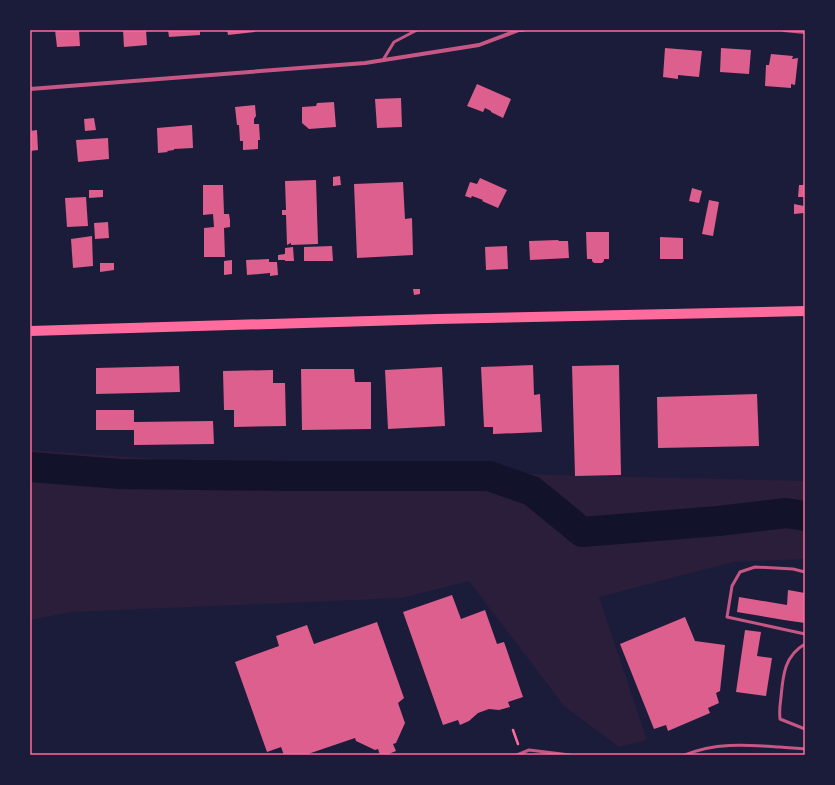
<svg xmlns="http://www.w3.org/2000/svg" width="835" height="785" font-family="Helvetica,sans-serif">
<style>
.green{fill:#2a1e3b}
.lines{fill:none;stroke-linecap:round;stroke-linejoin:round}
.river{stroke:#12122b;stroke-width:30}
.building{fill:#dd5f8e}
.path{stroke:#ff6b9d;stroke-width:2.5}
.service{stroke:#c65784;stroke-width:3}
.minor{stroke:#c65784;stroke-width:4}
.primary{stroke:#ff6b9d;stroke-width:10}
.neatline{fill:none;stroke:#ff6b9d;stroke-width:1.5}
</style>
<rect width="100%" height="100%" fill="#1b1b3a"/>
<path class="green" d="M 30,450 L 214,463 L 555,475 L 805,481 L 805,559 L 733,562 L 599,597 L 647,740 L 619,747 L 564,706 L 469,581 L 402,598 L 71,612 L 30,620 Z"/>
<g class="lines">
<path class="river" d="M 30,467 L 120,474 L 287,476 L 489,476 L 532,491 L 582,532 L 718,521 L 786,513 L 805,516"/>
</g>
<g class="building">
<path d="M 55,30 L 79,30 L 80,46 L 57,47 Z"/>
<path d="M 123,30 L 146,30 L 147,45 L 124,47 Z"/>
<path d="M 168,30 L 200,30 L 200,35 L 169,37 Z"/>
<path d="M 227,30 L 254,30 L 255,32 L 228,35 Z"/>
<path d="M 665,48 L 702,51 L 699,77 L 678,75 L 678,79 L 663,77 Z"/>
<path d="M 721,48 L 751,50 L 749,74 L 720,72 Z"/>
<path d="M 771,54 L 793,56 L 792,59 L 798,58 L 795,85 L 791,84 L 791,88 L 765,86 L 766,65 L 769,65 Z"/>
<path d="M 477,84 L 511,99 L 503,118 L 491,112 L 491,111 L 485,108 L 483,112 L 467,106 Z"/>
<path d="M 401,98 L 402,127 L 377,128 L 375,99 Z"/>
<path d="M 334,102 L 336,127 L 309,129 L 302,123 L 302,107 L 316,106 L 317,103 Z"/>
<path d="M 255,105 L 256,116 L 254,119 L 254,124 L 259,124 L 260,140 L 258,140 L 258,149 L 243,150 L 243,141 L 240,141 L 239,125 L 237,125 L 235,107 Z"/>
<path d="M 94,118 L 96,130 L 85,131 L 84,119 Z"/>
<path d="M 192,125 L 193,148 L 174,149 L 174,150 L 167,151 L 168,152 L 158,153 L 157,128 Z"/>
<path d="M 37,130 L 38,150 L 30,151 L 30,131 Z"/>
<path d="M 108,138 L 109,159 L 78,162 L 76,140 Z"/>
<path d="M 340,176 L 341,185 L 333,186 L 333,177 Z"/>
<path d="M 480,178 L 507,190 L 498,208 L 482,201 L 483,200 L 472,196 L 471,198 L 465,196 L 470,182 L 477,184 Z"/>
<path d="M 316,180 L 318,244 L 291,245 L 291,243 L 287,245 L 286,215 L 282,215 L 282,210 L 286,210 L 285,181 Z"/>
<path d="M 403,182 L 405,219 L 412,218 L 413,255 L 357,258 L 354,184 Z"/>
<path d="M 203,185 L 223,185 L 224,214 L 229,214 L 230,220 L 230,227 L 224,228 L 225,257 L 204,257 L 204,228 L 214,227 L 213,214 L 203,215 Z"/>
<path d="M 799,185 L 805,185 L 805,197 L 798,197 Z"/>
<path d="M 692,188 L 702,191 L 699,203 L 689,201 Z"/>
<path d="M 89,190 L 103,190 L 103,197 L 89,198 Z"/>
<path d="M 86,197 L 88,226 L 67,227 L 65,198 Z"/>
<path d="M 709,200 L 719,202 L 713,236 L 702,234 Z"/>
<path d="M 794,204 L 804,206 L 804,213 L 794,214 Z"/>
<path d="M 108,222 L 109,238 L 95,239 L 94,223 Z"/>
<path d="M 586,232 L 609,232 L 609,259 L 604,259 L 604,261 L 602,263 L 594,263 L 592,261 L 592,259 L 587,259 Z"/>
<path d="M 92,236 L 93,266 L 73,268 L 71,239 Z"/>
<path d="M 660,237 L 683,238 L 683,259 L 660,259 Z"/>
<path d="M 558,240 L 559,241 L 568,241 L 569,258 L 530,260 L 529,241 Z"/>
<path d="M 332,246 L 333,261 L 304,261 L 304,247 Z"/>
<path d="M 507,246 L 508,269 L 486,270 L 485,247 Z"/>
<path d="M 293,247 L 294,261 L 285,261 L 285,260 L 278,260 L 278,255 L 285,254 L 285,248 Z"/>
<path d="M 269,259 L 269,262 L 277,262 L 278,275 L 270,276 L 270,273 L 247,275 L 246,260 Z"/>
<path d="M 232,260 L 232,274 L 224,275 L 224,261 Z"/>
<path d="M 100,263 L 114,263 L 114,270 L 100,272 Z"/>
<path d="M 413,289 L 420,289 L 420,294 L 414,295 Z"/>
<path d="M 533,365 L 534,395 L 540,394 L 542,432 L 493,434 L 493,427 L 484,427 L 481,367 Z"/>
<path d="M 619,365 L 621,475 L 575,476 L 572,366 Z"/>
<path d="M 179,366 L 180,392 L 96,394 L 96,368 Z"/>
<path d="M 442,367 L 445,426 L 388,429 L 385,370 Z"/>
<path d="M 301,369 L 354,369 L 355,382 L 371,382 L 371,429 L 302,430 Z"/>
<path d="M 273,370 L 273,383 L 285,383 L 286,426 L 234,427 L 234,410 L 224,410 L 223,371 Z"/>
<path d="M 757,394 L 759,446 L 658,448 L 657,397 Z"/>
<path d="M 96,410 L 134,410 L 134,422 L 213,421 L 214,444 L 134,445 L 134,430 L 96,430 Z"/>
<path d="M 788,590 L 805,593 L 805,623 L 784,620 L 737,612 L 739,597 L 787,605 Z"/>
<path d="M 452,595 L 461,619 L 485,610 L 497,644 L 504,642 L 523,697 L 508,702 L 510,707 L 499,710 L 489,709 L 478,713 L 469,721 L 460,725 L 458,720 L 443,725 L 403,612 Z"/>
<path d="M 685,617 L 695,641 L 725,645 L 720,691 L 716,693 L 719,703 L 708,708 L 710,713 L 668,731 L 666,725 L 654,729 L 620,644 Z"/>
<path d="M 377,622 L 404,698 L 398,703 L 405,723 L 396,743 L 393,744 L 396,751 L 386,755 L 380,755 L 378,749 L 375,750 L 356,741 L 355,738 L 305,755 L 284,755 L 281,747 L 267,752 L 235,662 L 279,646 L 276,636 L 307,625 L 314,644 Z"/>
<path d="M 745,630 L 761,632 L 757,656 L 772,658 L 766,696 L 736,692 Z"/>
</g>
<g class="lines">
<path class="path" d="M 513,730 L 518,744"/>
<g class="service">
<path d="M 383,60 L 394,42 L 417,30"/>
<path d="M 805,572 L 793,569 L 755,567 L 740,572 L 732,586 L 727,617 L 805,634"/>
<path d="M 805,644 C 784,656 783,676 781,697 C 780,706 779,710 780,719 L 805,729"/>
<path d="M 517,755 L 529,750 L 570,755"/>
<path d="M 685,755 C 716,742 748,745 780,747 C 789,748 797,748 805,749"/>
</g>
<g class="minor">
<path d="M 784,30 L 805,32"/>
<path d="M 30,89 L 365,63 L 479,45 L 519,30 L 523,30"/>
</g>
<path class="primary" d="M 30,331 L 437,319 L 805,311"/>
</g>
<rect width="835" height="785" fill="none" stroke="#1b1b3a" stroke-width="62"/>
<rect x="31" y="31" width="773" height="723" class="neatline"/>
</svg>
